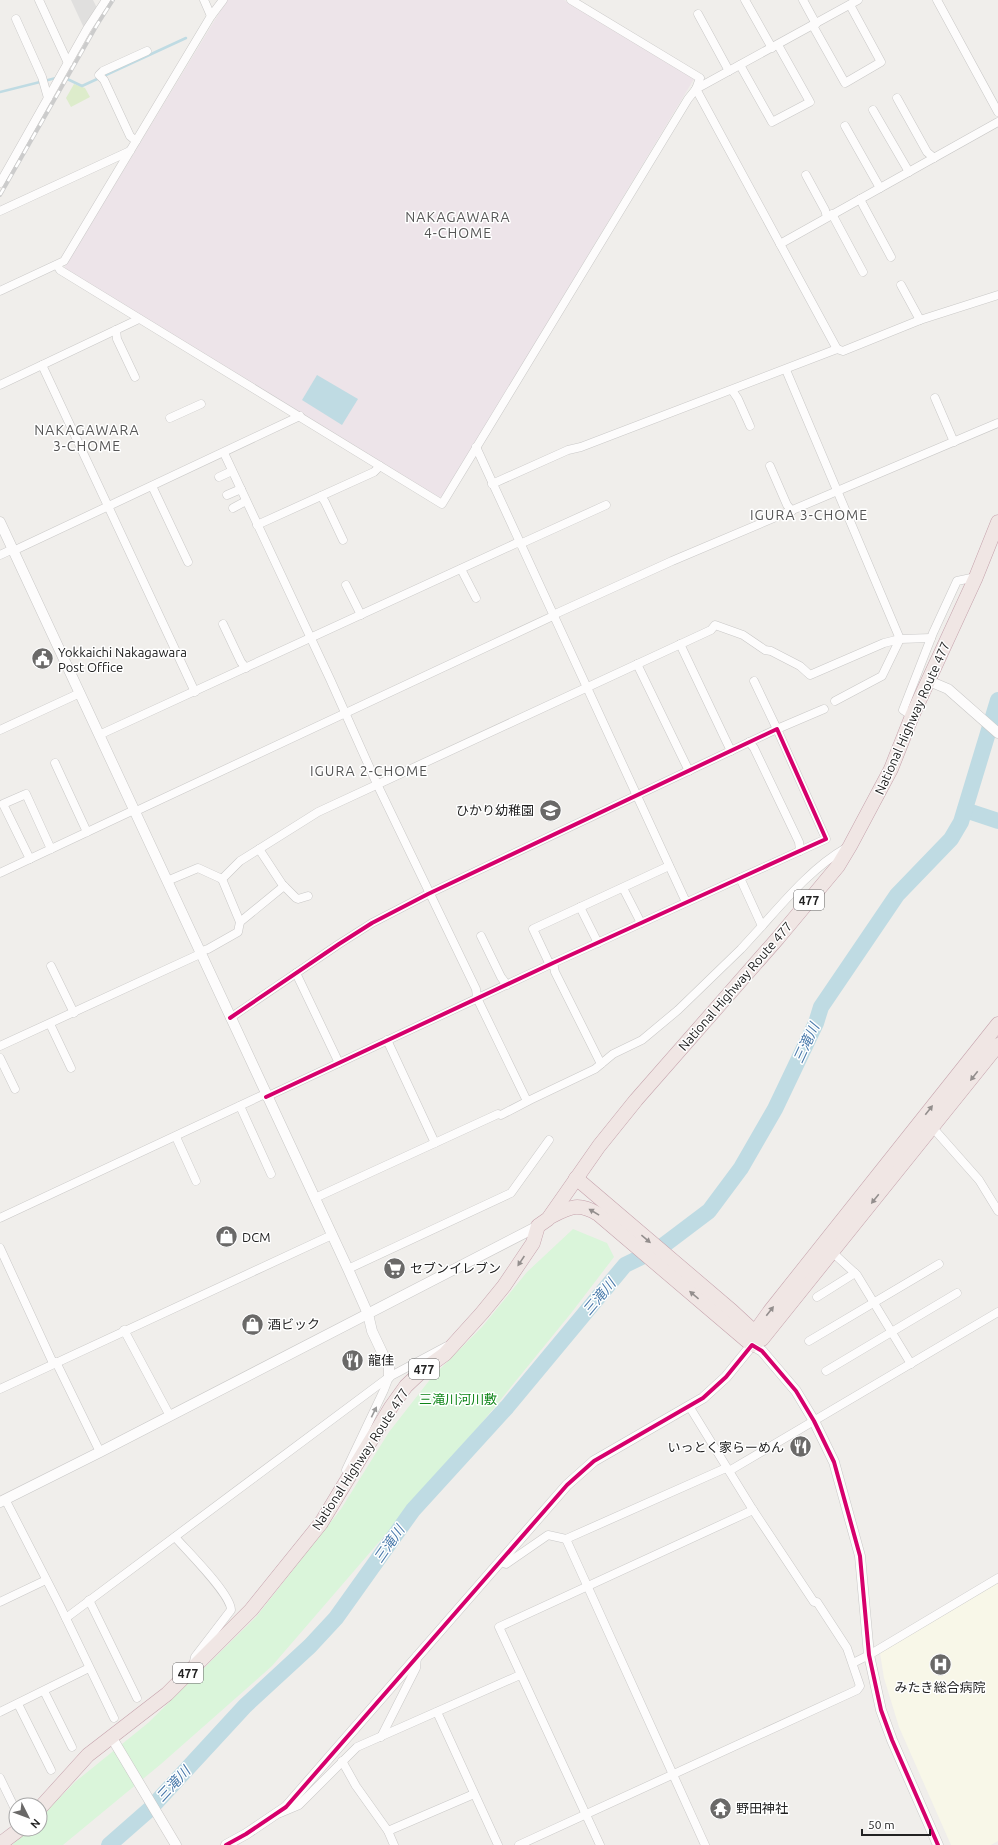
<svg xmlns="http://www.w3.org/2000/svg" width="998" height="1845" font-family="Ubuntu,'Noto Sans JP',sans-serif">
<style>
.industrial{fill:#ede4e9}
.education{fill:#f8f7e8}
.grass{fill:#ddeccb}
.park{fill:#daf5da}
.parking{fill:#e0dfde}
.water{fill:#bfdbe3}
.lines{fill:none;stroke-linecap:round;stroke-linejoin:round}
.stream{stroke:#bfdbe3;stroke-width:2.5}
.river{stroke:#bfdbe3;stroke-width:16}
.minor-casing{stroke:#c9c8c7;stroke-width:9}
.tertiary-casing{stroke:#c9c8c7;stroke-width:11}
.trunk-casing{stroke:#c5a2ac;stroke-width:15}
.minor{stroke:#fdfcfc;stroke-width:8}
.tertiary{stroke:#fdfcfc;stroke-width:10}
.trunk{stroke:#f0e6e4;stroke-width:14}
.rail-casing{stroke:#ccc;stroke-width:4}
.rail{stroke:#fff;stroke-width:2.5;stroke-dasharray:8;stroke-linecap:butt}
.cycleway-casing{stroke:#fff;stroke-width:6}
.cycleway{stroke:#d6006c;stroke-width:4}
.oneway{fill:#938e8d}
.oneway2{fill:#9a9a9a}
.labels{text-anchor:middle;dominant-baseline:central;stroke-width:3;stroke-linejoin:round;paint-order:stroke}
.shield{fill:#fff;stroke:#646464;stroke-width:1}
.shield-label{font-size:12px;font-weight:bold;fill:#222}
.poi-label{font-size:13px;fill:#222;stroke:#fff;text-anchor:start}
.street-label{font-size:13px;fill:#222;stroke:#fff}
.park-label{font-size:13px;fill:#0c8416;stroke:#fff}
.neighbourhood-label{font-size:14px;letter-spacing:1px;fill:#555;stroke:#fff}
.water-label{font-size:14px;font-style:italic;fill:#4a7aab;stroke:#fff}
</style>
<rect width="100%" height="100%" fill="#f0eeeb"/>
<path class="industrial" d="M 227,0 L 564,0 L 694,79 L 443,496 L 438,497 L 64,268 Z"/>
<path class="education" d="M 998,1583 L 998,1841 L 991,1845 L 951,1845 L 899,1727 L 884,1678 L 880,1653 Z"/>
<path class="grass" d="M 74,84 L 85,88 L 90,97 L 71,107 L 66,98 Z"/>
<path class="park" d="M 573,1229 L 607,1243 L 614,1257 L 572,1312 L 480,1425 L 272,1666 L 161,1764 L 63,1845 L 12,1845 L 29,1829 L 40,1829 L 40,1818 L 75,1782 L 148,1723 L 256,1617 L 341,1509 L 389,1432 L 432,1377 L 482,1327 L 527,1272 Z"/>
<path class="parking" d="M 71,0 L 93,0 L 97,8 L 84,28 Z"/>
<path class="water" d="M 317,375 L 358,399 L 342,425 L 302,400 Z"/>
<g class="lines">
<g class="stream">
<path d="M 63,77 L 82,86 L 186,38"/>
<path d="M 0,92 L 56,78"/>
</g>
<g class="river">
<path d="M 965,810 L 998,821"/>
<path d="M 109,1845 L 150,1809 L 245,1706 L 310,1646 L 336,1618 L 413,1510 L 507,1407 L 625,1265 L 660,1248 L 709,1211 L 741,1168 L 775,1109 L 816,1023 L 821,1007 L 897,895 L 951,839 L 961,822 L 998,700"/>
</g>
<defs>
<g id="minor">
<path d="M 39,0 L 68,63"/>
<path d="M 204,0 L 211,16"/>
<path d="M 745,0 L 772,48"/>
<path d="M 803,0 L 816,24"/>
<path d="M 937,0 L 998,112"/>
<path d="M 698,14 L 729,71"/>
<path d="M 16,19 L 42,77 L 48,98"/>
<path d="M 813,26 L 845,83 L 881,62 L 850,5"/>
<path d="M 740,65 L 772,122 L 810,102 L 778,45"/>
<path d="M 696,89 L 837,349"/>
<path d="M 696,89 L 858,0"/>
<path d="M 897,98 L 927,152 L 934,158"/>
<path d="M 873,110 L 909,172"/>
<path d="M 845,126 L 880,188"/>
<path d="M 136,141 L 130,136 L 104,80 L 99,75 L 103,71 L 147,51"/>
<path d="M 806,175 L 825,210 L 827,217"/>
<path d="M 0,183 L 87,29 L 106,0"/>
<path d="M 860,199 L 863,205 L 891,257"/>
<path d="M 0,211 L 130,151"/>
<path d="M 832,214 L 863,272"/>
<path d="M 780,244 L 998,122"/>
<path d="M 57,265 L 60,270 L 442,504 L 688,99 L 696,89 L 700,78 L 571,0"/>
<path d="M 901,285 L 920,320"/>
<path d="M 0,291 L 64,261 L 211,16 L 223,0"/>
<path d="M 116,330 L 117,339 L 135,377"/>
<path d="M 42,365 L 195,692"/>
<path d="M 786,370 L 900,639 L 882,676 L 835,701"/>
<path d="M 0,385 L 139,319"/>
<path d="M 732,390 L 738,399 L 750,426"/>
<path d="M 935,398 L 954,442"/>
<path d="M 170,418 L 201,404"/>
<path d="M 476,447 L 686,902"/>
<path d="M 224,453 L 330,679 L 377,784 L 476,989 L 477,998 L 527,1101"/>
<path d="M 770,466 L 787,505 L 792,511"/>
<path d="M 219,477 L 232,471"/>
<path d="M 492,484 L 568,450 L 581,447 L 837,349 L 843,351 L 920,320 L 998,295"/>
<path d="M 152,486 L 188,562"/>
<path d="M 227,495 L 241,489"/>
<path d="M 321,496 L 325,502 L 343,540"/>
<path d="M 233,508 L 246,501"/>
<path d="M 257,525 L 374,472 L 380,466"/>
<path d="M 520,544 L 606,505"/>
<path d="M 13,551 L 300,416"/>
<path d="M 0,555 L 13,549"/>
<path d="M 461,569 L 476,598"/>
<path d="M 346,585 L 361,615"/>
<path d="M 553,615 L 672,561 L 998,423"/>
<path d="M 223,624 L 241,662 L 246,668"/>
<path d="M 680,644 L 731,751"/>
<path d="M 637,664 L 689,771"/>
<path d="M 754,681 L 777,729 L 824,709"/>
<path d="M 912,716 L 903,710 L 933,633 L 957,581 L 976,577"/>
<path d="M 0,730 L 80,693"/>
<path d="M 99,735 L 519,542"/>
<path d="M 749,742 L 754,748 L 799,842 L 800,851"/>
<path d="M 55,763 L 87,832"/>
<path d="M 134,812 L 553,616"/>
<path d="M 259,849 L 282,884 L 296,898 L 298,899 L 308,896"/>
<path d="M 30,859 L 3,804 L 26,794 L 51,849"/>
<path d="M 0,873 L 134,810"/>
<path d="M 167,881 L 198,868 L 222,879"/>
<path d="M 623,888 L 641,923"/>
<path d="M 580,907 L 598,943"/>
<path d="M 240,922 L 284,886"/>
<path d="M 762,926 C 787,898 813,867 846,848"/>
<path d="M 481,936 L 501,977 L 507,985"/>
<path d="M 199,952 L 208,949 L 238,932 L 240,922 L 222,879 L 240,861 L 318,812 L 711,630 L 715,625 L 743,635 L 765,650 L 771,651 L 800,666 L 810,675 L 884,643 L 900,639 L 931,638"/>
<path d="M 553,963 L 555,972 L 601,1064"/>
<path d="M 550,965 L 533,929 L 669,866"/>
<path d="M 51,966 L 74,1013"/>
<path d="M 296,973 L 339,1063"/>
<path d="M 230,1018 L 339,944 L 372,923 L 428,894 L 777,729 L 826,839 L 553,963 L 266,1097"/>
<path d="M 50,1024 L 71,1068"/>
<path d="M 387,1040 L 435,1143"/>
<path d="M 0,1046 L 200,954"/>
<path d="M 0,1058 L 15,1089"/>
<path d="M 240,1106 L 271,1174"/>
<path d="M 933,1128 L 979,1180 L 998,1211"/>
<path d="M 176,1137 L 196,1181"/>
<path d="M 315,1198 L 498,1114 L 501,1115 L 530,1100 L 595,1069 L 613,1054 L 642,1040 L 678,1010 L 741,949 L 762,926 L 740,878"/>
<path d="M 0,1218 L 265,1094"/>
<path d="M 0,1248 L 53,1363"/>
<path d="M 832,1252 L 857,1275 L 911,1364"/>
<path d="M 348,1269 L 511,1193 L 549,1140"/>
<path d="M 817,1297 L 855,1273"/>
<path d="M 124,1330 L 170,1416"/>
<path d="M 809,1341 L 939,1264"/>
<path d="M 56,1362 L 100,1452"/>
<path d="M 826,1371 L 957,1293"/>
<path d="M 0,1389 L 332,1235"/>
<path d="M 346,1470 L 384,1390 L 389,1377"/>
<path d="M 729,1471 L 998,1312"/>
<path d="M 5,1499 L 60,1606 L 114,1718"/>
<path d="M 175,1537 C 187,1551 231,1594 231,1610 L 195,1657 L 193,1666"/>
<path d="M 566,1539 L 705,1845"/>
<path d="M 500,1561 L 506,1564 L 548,1535 L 566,1539 L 726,1468"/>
<path d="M 89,1600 L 137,1698"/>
<path d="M 0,1602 L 46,1580"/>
<path d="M 66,1618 L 389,1377 L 447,1346"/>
<path d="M 853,1663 L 869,1655 L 998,1578"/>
<path d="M 44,1691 L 72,1747"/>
<path d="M 18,1704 L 51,1770"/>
<path d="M 0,1712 L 89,1668"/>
<path d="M 437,1712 L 498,1845"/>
<path d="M 381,1737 L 416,1668 L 417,1656"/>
<path d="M 342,1761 L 356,1786 L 388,1831 L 394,1845"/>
<path d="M 0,1778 L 16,1811"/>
<path d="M 280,1813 L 299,1805 L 357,1747 L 520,1675"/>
<path d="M 388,1831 L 474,1794"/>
<path d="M 519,1845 L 857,1690 L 860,1686 L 847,1648 L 817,1602 L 814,1602 L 753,1510 L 689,1406"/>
<path d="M 600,1845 L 499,1627 L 753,1510"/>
</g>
<g id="tertiary">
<path d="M 0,522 L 348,1269 L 368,1314 L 372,1331 L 389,1367 L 389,1377"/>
<path d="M 929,681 L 948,689 L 998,733"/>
<path d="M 0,1502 L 100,1452 L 538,1226"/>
<path d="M 112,1738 L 176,1845"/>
<path d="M 226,1845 L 246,1834 L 286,1807 L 567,1485 L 594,1461 L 703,1398 L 726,1377 L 752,1345 L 762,1351 L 796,1391 L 814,1421 L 834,1462 L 860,1556 L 869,1655 L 881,1710 L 892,1740 L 938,1845"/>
</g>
<g id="trunk">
<path d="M 576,1178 L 732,1311 L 761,1338"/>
<path d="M 550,1217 C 570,1207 578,1202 598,1214 L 752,1345"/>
<path d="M 752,1344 L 762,1339 L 998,1045"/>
<path d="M 752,1345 L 755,1332 L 770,1311 L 998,1024"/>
<path d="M 40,1808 L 88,1755 L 167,1694 L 251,1610 L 321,1523 L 391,1407 L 406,1386 L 423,1370 L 445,1354 L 482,1313 L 504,1286 L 533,1243 L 538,1226 L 548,1219 L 599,1146 L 636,1100 L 778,938 L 838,866 L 850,846 L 891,769 L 912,716 L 976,577 L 998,522"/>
<path d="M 0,1844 L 20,1829"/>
</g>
</defs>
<use href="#minor" class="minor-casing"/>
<use href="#tertiary" class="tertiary-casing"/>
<use href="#trunk" class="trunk-casing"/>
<use href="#minor" class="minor"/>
<use href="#tertiary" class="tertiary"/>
<use href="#trunk" class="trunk"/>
<defs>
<path id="rail" d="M 0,195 L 97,25 L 113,0"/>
</defs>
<use href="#rail" class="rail-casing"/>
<use href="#rail" class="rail"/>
<defs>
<g id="cycleway">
<path d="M 230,1018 L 339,944 L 372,923 L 428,894 L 777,729 L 826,839 L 553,963 L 266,1097"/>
<path d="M 226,1845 L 246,1834 L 286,1807 L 567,1485 L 594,1461 L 703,1398 L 726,1377 L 752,1345 L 762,1351 L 796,1391 L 814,1421 L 834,1462 L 860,1556 L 869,1655 L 881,1710 L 892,1740 L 938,1845"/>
</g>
</defs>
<use href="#cycleway" class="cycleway-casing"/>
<use href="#cycleway" class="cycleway"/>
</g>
<defs><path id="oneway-solid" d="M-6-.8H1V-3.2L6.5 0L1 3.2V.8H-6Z"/></defs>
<g class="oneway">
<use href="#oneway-solid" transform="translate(974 1076) rotate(128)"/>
<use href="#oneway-solid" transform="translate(929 1110) rotate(-52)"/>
<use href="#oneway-solid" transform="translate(875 1199) rotate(129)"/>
<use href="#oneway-solid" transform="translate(594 1212) rotate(-149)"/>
<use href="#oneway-solid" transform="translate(646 1239) rotate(40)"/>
<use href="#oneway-solid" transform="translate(521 1261) rotate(124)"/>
<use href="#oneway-solid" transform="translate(694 1295) rotate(-140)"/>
<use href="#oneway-solid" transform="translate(770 1311) rotate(-52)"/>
</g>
<use class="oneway2" href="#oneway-solid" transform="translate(374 1412) rotate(-64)"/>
<defs>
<symbol id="civic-disc" viewBox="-11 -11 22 22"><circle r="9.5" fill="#6a6968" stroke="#fff"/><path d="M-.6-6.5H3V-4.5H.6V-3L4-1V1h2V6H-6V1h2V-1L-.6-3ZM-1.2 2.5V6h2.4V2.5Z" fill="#fff"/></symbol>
<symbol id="school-disc" viewBox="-11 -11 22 22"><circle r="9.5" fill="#6a6968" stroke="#fff"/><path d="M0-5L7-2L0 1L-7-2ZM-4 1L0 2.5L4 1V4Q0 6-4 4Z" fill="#fff"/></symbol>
<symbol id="shop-disc" viewBox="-11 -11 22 22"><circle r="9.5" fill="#6a6968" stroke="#fff"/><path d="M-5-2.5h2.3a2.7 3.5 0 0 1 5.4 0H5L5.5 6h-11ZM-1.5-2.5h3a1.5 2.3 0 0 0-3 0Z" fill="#fff"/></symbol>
<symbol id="supermarket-disc" viewBox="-11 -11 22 22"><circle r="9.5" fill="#6a6968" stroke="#fff"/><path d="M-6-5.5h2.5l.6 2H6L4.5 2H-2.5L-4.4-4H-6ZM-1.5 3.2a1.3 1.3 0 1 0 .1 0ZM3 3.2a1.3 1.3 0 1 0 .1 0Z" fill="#fff"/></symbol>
<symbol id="restaurant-disc" viewBox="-11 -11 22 22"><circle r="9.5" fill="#6a6968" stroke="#fff"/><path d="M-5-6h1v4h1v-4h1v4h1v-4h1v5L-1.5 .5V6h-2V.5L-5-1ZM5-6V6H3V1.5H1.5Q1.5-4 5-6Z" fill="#fff"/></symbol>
<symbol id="hospital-disc" viewBox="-11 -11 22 22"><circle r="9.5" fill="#6a6968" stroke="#fff"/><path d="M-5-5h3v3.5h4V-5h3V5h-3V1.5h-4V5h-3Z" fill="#fff"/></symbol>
<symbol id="temple-disc" viewBox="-11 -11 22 22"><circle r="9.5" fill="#6a6968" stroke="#fff"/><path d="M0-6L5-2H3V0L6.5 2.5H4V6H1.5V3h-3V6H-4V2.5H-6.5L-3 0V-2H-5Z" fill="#fff"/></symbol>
</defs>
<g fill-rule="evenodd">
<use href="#civic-disc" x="30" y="646" width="25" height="25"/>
<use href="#school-disc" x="538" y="798" width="25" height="25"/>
<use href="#shop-disc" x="214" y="1224" width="25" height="25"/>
<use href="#supermarket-disc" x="382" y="1256" width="25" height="25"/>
<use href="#shop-disc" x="240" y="1312" width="25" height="25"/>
<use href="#restaurant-disc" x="340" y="1348" width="25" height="25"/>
<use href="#restaurant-disc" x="788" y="1434" width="25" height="25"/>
<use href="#hospital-disc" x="928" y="1652" width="25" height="25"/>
<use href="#temple-disc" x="708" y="1796" width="25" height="25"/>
</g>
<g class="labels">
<g class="shield">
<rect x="794" y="890" width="30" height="20" rx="3"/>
<rect x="409" y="1359" width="30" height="20" rx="3"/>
<rect x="173" y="1663" width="30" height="20" rx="3"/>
</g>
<g class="shield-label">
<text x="809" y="900">477</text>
<text x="424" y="1369">477</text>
<text x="188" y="1673">477</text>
</g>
<g class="poi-label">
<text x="58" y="652">Yokkaichi Nakagawara<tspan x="58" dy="15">Post Office</tspan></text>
<text x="534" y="810" text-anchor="end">ひかり幼稚園</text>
<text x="242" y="1237">DCM</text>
<text x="410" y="1268">セブンイレブン</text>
<text x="268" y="1324">酒ビック</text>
<text x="368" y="1360">龍佳</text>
<text x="784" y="1447" text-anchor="end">いっとく家らーめん</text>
<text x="940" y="1687" text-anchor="middle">みたき総合病院</text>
<text x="736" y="1808">野田神社</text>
</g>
<g class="street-label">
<text transform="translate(912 718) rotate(-66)">National Highway Route 477</text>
<text transform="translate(735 986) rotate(-49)">National Highway Route 477</text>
<text transform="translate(360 1459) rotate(-57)">National Highway Route 477</text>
</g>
<g class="park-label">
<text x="458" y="1399">三滝川河川敷</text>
</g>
<g class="neighbourhood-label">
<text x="458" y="217">NAKAGAWARA<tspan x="458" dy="16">4-CHOME</tspan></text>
<text x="87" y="430">NAKAGAWARA<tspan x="87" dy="16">3-CHOME</tspan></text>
<text x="809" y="515">IGURA 3-CHOME</text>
<text x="369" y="771">IGURA 2-CHOME</text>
</g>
<g class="water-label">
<text transform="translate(806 1043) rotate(-65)">三滝川</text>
<text transform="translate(599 1297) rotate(-50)">三滝川</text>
<text transform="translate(389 1544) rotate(-55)">三滝川</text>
<text transform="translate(173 1784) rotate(-47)">三滝川</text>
</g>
</g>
<g transform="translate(28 1817) rotate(132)"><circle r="19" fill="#ffffff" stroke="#a7a7a7"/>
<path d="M0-3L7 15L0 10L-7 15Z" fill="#6a6968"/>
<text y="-6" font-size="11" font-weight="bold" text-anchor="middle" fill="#222222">N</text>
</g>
<path d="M862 1829v6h68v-6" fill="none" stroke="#222222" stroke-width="2"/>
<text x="868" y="1829" font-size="12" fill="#222222" stroke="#ffffff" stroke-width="3" paint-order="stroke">50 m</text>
</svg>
